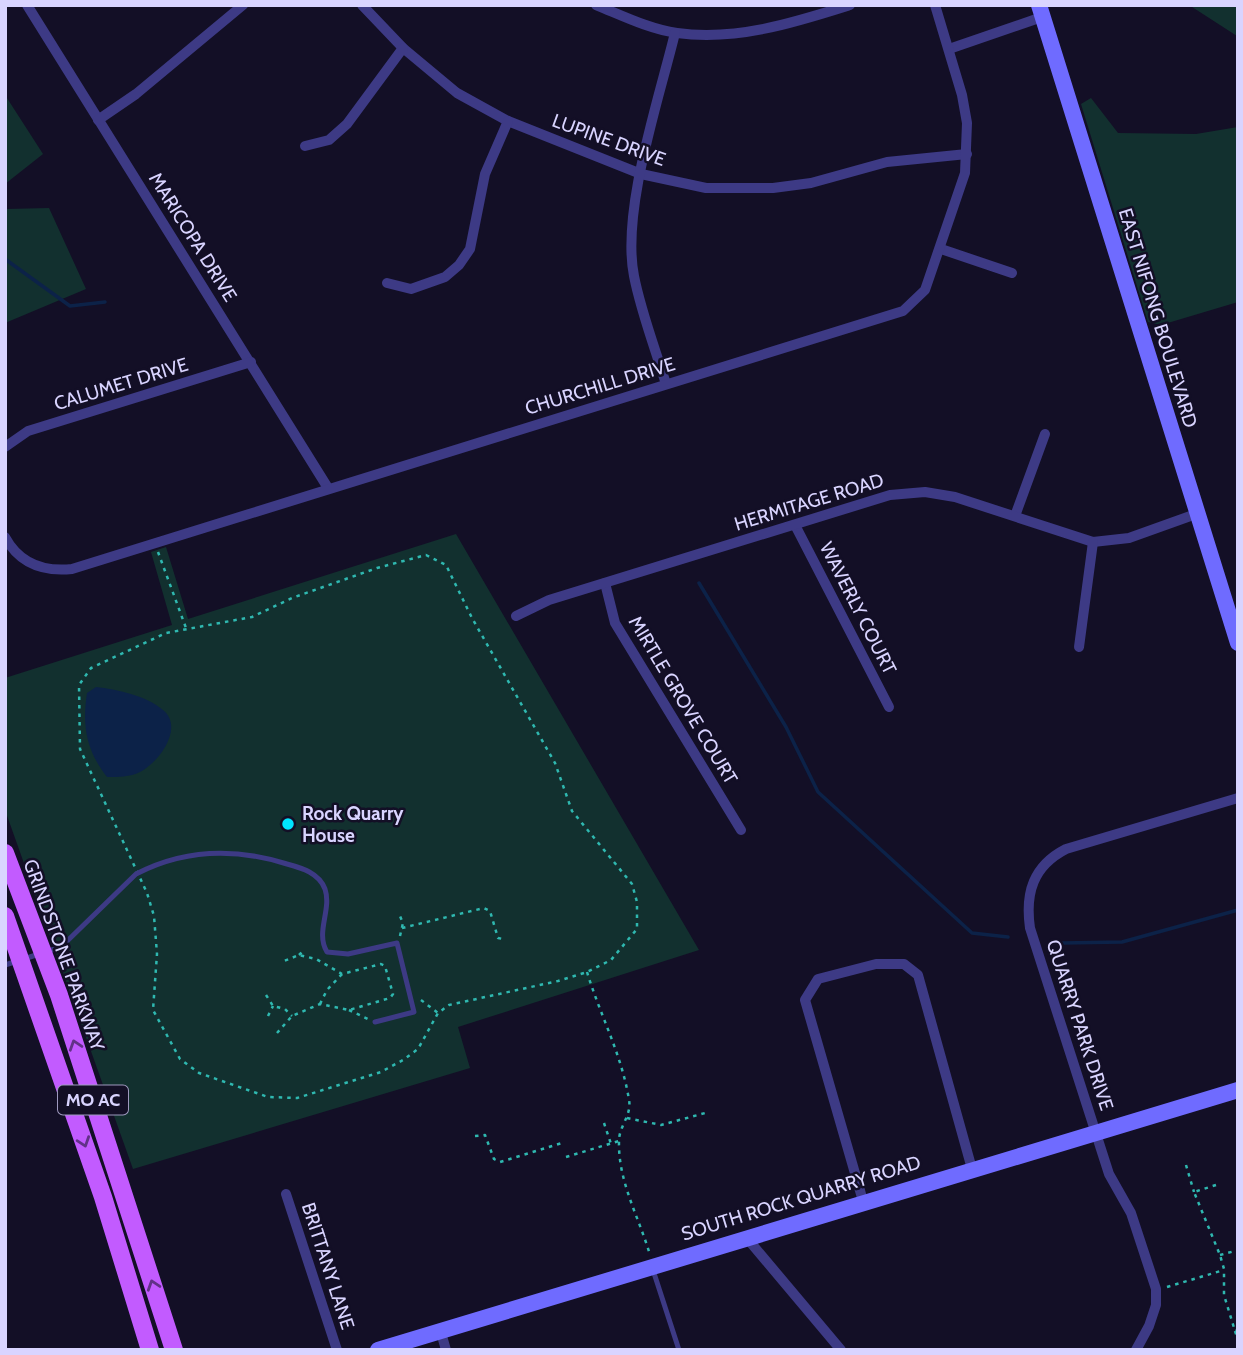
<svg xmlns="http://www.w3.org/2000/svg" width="1243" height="1355" font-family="Cabin,sans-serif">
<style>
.green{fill:#12302f}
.water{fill:#0c2248}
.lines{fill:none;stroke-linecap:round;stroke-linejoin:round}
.stream{stroke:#0c2248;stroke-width:3.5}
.path{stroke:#2fb8b0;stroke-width:2.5;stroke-dasharray:3.5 5;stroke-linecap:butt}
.lane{stroke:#3d3a85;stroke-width:5}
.street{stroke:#3d3a85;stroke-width:10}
.secondary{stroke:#6f6bff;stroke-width:16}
.primary{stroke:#c25bff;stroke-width:18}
.oneway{stroke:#623188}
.poi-dot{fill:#00e5ff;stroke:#130f26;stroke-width:2.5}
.labels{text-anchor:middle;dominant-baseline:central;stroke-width:5;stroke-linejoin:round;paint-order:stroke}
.shield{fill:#130f26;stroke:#9e99be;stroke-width:2}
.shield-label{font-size:18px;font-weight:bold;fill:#d9d4ff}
.street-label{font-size:19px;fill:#d9d4ff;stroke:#130f26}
.poi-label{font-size:19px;font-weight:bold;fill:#d9d4ff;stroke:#130f26;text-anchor:start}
</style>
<rect width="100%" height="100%" fill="#130f26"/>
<g class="green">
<path d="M 1189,5 L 1238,5 L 1238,37 L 1237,36 Z"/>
<path d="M 5,95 L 43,154 L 5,184 Z"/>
<path d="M 1091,98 L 1118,133 L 1196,134 L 1238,127 L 1238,302 L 1161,325 L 1148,322 L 1081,104 Z"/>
<path d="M 5,206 L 7,209 L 49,208 L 86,289 L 5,323 Z"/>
<path d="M 456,534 L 699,950 L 458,1027 L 470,1068 L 133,1169 L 5,810 L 5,678 L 172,625 L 151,552 L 166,547 L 188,619 Z"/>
</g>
<path class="water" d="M 96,687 C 116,689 147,696 163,710 C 185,728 158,763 140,772 C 130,777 118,777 107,777 C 86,750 82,726 87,693 Z"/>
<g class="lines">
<g class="stream">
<path d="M 5,259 L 70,306 L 105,302"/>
<path d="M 699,583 L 786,727 L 818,792 L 972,933 L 1008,937"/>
<path d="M 1062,943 L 1122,942 L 1238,910"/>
</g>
<g class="path">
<path d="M 158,552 L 186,628"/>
<path d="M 426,555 L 446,565 L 472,618 L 555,763 L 572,811 L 632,884 L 637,902 L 637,929 L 611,960 L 587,972 L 558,981 L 449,1005 L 438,1013 L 418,1049 L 403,1060 L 381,1072 L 297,1098 L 268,1097 L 199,1073 L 180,1059 L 153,1010 L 157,954 L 154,916 L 147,893 L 80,749 L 79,685 L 91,668 L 166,633 L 252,617 L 292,598 L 377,568 Z"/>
<path d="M 402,928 L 484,908 L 490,911 L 498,938 L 503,939"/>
<path d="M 400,936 L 403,923 L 400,916"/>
<path d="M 299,955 L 305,949"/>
<path d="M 587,972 C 600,1015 622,1055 629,1100 C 632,1115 619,1126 619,1141 C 618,1182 639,1217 650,1255"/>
<path d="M 266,995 L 273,1006 L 285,1009 L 292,1016"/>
<path d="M 421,1000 L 438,1013"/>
<path d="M 320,1004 L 327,990 L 342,974"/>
<path d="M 349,1010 L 368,1019"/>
<path d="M 268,1016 L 273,1006"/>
<path d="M 277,1033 L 292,1016 L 320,1004 L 349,1010 L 390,998 L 393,994 L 385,966 L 381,964 L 342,974 L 316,959 L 299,955 L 284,961"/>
<path d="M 627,1118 L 661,1125 L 709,1112"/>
<path d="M 604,1123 L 611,1144"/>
<path d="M 475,1136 L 485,1135 L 494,1159 L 500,1162 L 562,1143"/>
<path d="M 566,1157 L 619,1141"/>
<path d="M 1186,1165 L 1194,1192"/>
<path d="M 1216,1185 L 1194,1192 L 1220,1255 L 1224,1269 L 1224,1295 L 1235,1331 L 1238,1330"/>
<path d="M 1220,1255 L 1235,1251"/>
<path d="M 1167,1287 L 1224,1270"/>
<path d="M 1235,1331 L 1238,1340"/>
</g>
<g class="lane">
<path d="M 5,965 L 61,947 L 136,874 C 184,849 236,848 287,864 C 302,868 319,873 325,889 C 332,910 315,932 327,952 L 348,954 L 397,943 L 414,1012 L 375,1022"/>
<path d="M 653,1270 L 679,1350"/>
</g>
<g class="street">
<path d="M 27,5 L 328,488"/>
<path d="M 362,5 L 403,48 L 457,93 L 508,121 L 641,174 L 706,188 L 773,188 L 811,183 L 887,162 L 967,154"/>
<path d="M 596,5 C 621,15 649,29 677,33 C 737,41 793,23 850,5"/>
<path d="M 949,49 L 1042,17"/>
<path d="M 98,120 L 136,94 L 243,5"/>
<path d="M 305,146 L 329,140 L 347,124 L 403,48"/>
<path d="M 941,249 L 1012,273"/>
<path d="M 387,283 L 411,289 L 445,277 L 459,265 L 470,249 L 485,174 L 508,121"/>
<path d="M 666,384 C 655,348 641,312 634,276 C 621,211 659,99 675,33"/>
<path d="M 5,447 L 28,431 L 251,362"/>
<path d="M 1015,516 L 1045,434"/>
<path d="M 795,525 L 889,707"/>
<path d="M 5,537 C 19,563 43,572 72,569 L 903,311 L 925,290 L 965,173 L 967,123 L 962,95 L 935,5"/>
<path d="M 605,583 L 615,623 L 741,830"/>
<path d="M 516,616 L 549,600 L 890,495 L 925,492 L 955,497 L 1093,542 L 1129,538 L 1196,514"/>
<path d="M 1079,647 L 1093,542"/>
<path d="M 286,1194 L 337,1350"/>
<path d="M 863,1201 L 805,1000 L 818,979 L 876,964 L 904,964 L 918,975 L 972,1169"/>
<path d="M 746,1237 L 841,1350"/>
<path d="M 440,1329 L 446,1350"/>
<path d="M 1136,1350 L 1149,1326 L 1156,1305 L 1156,1289 L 1131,1213 L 1109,1174 L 1030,928 C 1025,893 1033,866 1066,849 L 1238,798"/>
</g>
<g class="secondary">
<path d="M 1039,5 L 1238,643"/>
<path d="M 378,1350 L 1238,1090"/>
</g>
<g class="primary">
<path d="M 5,853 L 59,995 L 174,1350"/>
<path d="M 5,916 L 103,1197 L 150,1350"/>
</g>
</g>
<defs><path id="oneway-chevron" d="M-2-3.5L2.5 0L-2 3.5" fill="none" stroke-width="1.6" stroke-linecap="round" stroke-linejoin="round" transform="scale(1.75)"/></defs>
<g class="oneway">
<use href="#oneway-chevron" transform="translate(75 1045) rotate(-108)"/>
<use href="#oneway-chevron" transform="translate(84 1142) rotate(71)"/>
<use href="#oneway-chevron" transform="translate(153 1285) rotate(-108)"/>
</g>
<circle class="poi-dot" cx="288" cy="824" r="7"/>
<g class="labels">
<rect class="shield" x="58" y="1085.5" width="70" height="29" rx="5"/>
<g class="shield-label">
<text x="93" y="1100">MO AC</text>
</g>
<g class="street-label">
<text transform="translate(609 140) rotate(20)">LUPINE DRIVE</text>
<text transform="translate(193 237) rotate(58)">MARICOPA DRIVE</text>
<text transform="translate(1158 318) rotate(73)">EAST NIFONG BOULEVARD</text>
<text transform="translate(121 384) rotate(-17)">CALUMET DRIVE</text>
<text transform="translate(600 386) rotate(-17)">CHURCHILL DRIVE</text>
<text transform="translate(809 502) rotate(-17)">HERMITAGE ROAD</text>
<text transform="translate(858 608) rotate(63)">WAVERLY COURT</text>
<text transform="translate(683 700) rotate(59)">MIRTLE GROVE COURT</text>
<text transform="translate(64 955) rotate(70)">GRINDSTONE PARKWAY</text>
<text transform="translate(1080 1025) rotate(72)">QUARRY PARK DRIVE</text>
<text transform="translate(801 1198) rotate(-17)">SOUTH ROCK QUARRY ROAD</text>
<text transform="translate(328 1266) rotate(72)">BRITTANY LANE</text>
</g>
<g class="poi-label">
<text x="302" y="813">Rock Quarry<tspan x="302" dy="22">House</tspan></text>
</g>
</g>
<rect width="1243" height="1355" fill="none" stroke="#d9d4ff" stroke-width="14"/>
</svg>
